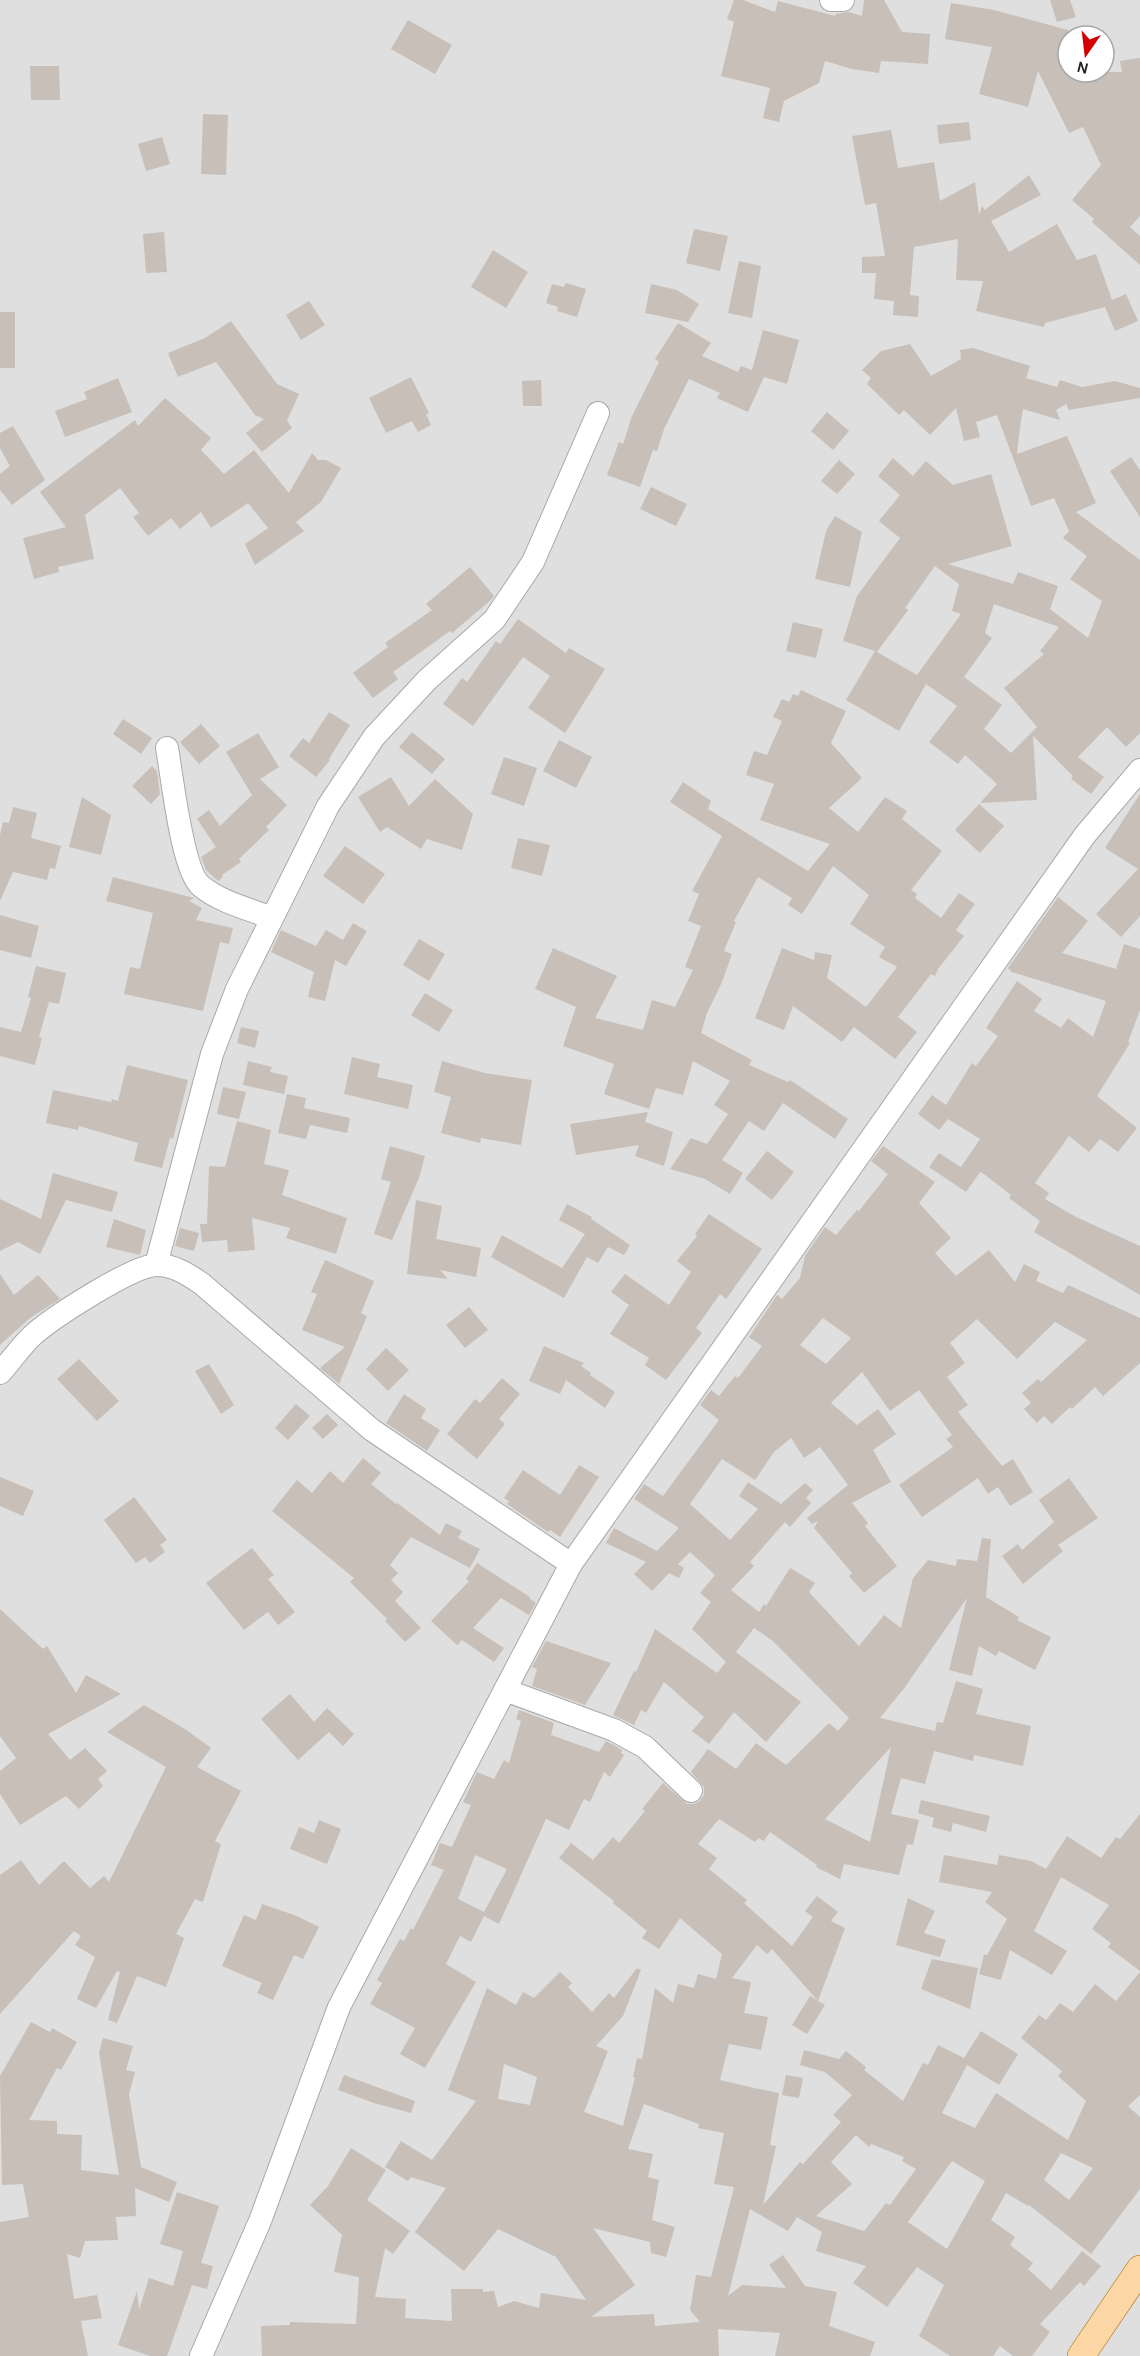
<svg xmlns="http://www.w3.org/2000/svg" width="1140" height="2356" font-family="Karla,sans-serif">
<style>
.residential{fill:#e0dfdf;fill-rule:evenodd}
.building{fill:#c7bfb8;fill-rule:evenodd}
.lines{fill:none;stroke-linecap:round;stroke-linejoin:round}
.minor-casing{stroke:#a9a9a9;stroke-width:24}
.major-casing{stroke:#a06b00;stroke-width:28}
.minor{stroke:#fff;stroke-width:22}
.major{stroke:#fcd6a4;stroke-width:27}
</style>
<rect width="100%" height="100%" fill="#f2efe9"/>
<path class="residential" d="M 0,0 L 1140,0 L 1140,2356 L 0,2356 ZM 1068,36 L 1104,36 L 1104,72 L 1068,72 Z"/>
<g class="building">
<path d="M 734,0 L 743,0 L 775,12 L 778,1 L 835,16 L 836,14 L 849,12 L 862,16 L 864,0 L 884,0 L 902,32 L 930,34 L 928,64 L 881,61 L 879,73 L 852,69 L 825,61 L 819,83 L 784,101 L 779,122 L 763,118 L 770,88 L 721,76 L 734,22 L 727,19 Z"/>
<path d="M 1050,0 L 1070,0 L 1076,17 L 1057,22 Z"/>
<path d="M 951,3 L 994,10 L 1068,30 L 1068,72 L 1122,72 L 1120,61 L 1140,58 L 1140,216 L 1130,227 L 1140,236 L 1140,265 L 1092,222 L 1094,219 L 1072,200 L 1101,165 L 1083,127 L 1069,133 L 1038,71 L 1028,107 L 979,94 L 992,47 L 945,39 Z"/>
<path d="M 408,20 L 452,45 L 435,74 L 391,49 Z"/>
<path d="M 30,66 L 59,66 L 60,100 L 31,100 Z"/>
<path d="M 203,114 L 228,115 L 226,175 L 201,174 Z"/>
<path d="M 969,122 L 971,140 L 939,144 L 937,125 Z"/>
<path d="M 891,130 L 898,168 L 934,162 L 940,201 L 975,182 L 979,215 L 982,206 L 985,210 L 1029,175 L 1041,195 L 991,221 L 1009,252 L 1057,224 L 1077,260 L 1096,254 L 1112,300 L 1126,294 L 1138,321 L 1115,331 L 1105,307 L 1045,323 L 1044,327 L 976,311 L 983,281 L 956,280 L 958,239 L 914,247 L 910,295 L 919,296 L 918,317 L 893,315 L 894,301 L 874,299 L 876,273 L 862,273 L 862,257 L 885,256 L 876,203 L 865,205 L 852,136 Z"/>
<path d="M 162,137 L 170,164 L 146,171 L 138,144 Z"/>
<path d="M 694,229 L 728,236 L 720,271 L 686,263 Z"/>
<path d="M 164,232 L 167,272 L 146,273 L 143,234 Z"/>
<path d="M 493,250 L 528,272 L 506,308 L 471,287 Z"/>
<path d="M 739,261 L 761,266 L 752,318 L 728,313 Z"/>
<path d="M 566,283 L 586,289 L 577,317 L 557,311 L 558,307 L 546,303 L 552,284 L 564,287 Z"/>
<path d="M 651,284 L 677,290 L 699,304 L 688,322 L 645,313 Z"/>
<path d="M 309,301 L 325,325 L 301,340 L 286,315 Z"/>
<rect x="0" y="312" width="15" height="56"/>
<path d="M 231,321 L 277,384 L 299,394 L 287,421 L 292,428 L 262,452 L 246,433 L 264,419 L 255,415 L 216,362 L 178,377 L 168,353 L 205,338 Z"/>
<path d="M 678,323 L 711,343 L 702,356 L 738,372 L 741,366 L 752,370 L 763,330 L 799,340 L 787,384 L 764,377 L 748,412 L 717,398 L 720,393 L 689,379 L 664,429 L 657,451 L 653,450 L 640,487 L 607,475 L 619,442 L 623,444 L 632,416 L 659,362 L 655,359 Z"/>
<path d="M 910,344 L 931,376 L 961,359 L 960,350 L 973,348 L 1030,366 L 1026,378 L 1057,387 L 1060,380 L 1082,387 L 1115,381 L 1140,388 L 1140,398 L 1069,410 L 1066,404 L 1056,410 L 1060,420 L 1023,409 L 1020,427 L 1017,454 L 1067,436 L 1096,503 L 1076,512 L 1140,560 L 1140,733 L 1126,747 L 1107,727 L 1078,757 L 1104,777 L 1091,794 L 1071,779 L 1073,776 L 1033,736 L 1037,800 L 980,803 L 997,784 L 965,755 L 958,764 L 929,742 L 957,706 L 926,684 L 899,731 L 846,700 L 875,651 L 843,641 L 857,596 L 900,538 L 879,521 L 900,495 L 878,476 L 893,458 L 913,476 L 926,461 L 953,485 L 991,474 L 1012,546 L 948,564 L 1013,584 L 1018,572 L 1058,586 L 1050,609 L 1088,638 L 1102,601 L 1070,579 L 1087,556 L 1063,538 L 1069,531 L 1054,498 L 1031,506 L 997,415 L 976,422 L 980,437 L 964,441 L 956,408 L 930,435 L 904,410 L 899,415 L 867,384 L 871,378 L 862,370 L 881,351 ZM 935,566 L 959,584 L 952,611 L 961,614 L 917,675 L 877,652 L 908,610 L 905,608 ZM 994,604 L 1059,627 L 1040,651 L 1044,654 L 1004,688 L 1037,727 L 1011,753 L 984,729 L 1002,705 L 964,677 L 992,638 L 985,633 Z"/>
<path d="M 411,377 L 429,413 L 426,414 L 431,425 L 418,432 L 412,421 L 386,433 L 369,398 Z"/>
<path d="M 118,378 L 132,412 L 65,437 L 55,411 L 87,399 L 84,392 Z"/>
<path d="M 541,380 L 542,406 L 523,406 L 522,381 Z"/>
<path d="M 165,398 L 211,438 L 201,450 L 224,474 L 254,450 L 289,493 L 312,453 L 318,460 L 326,460 L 341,468 L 321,502 L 296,522 L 304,531 L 255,565 L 245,544 L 268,528 L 248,503 L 211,528 L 201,512 L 180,529 L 171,518 L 148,536 L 133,517 L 139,513 L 120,488 L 85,515 L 94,559 L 58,567 L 59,572 L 34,579 L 23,538 L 66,527 L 40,492 L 135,420 L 138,426 Z"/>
<path d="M 827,412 L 849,431 L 833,450 L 811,431 Z"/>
<path d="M 13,426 L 45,480 L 12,505 L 0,490 L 0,474 L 10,466 L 0,448 L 0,433 Z"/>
<path d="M 1131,457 L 1140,470 L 1140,517 L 1110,471 Z"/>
<path d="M 839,460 L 855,474 L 837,494 L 821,481 Z"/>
<path d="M 651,487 L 687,504 L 676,526 L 640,509 Z"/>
<path d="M 835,516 L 862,532 L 850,587 L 815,579 L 826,531 Z"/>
<path d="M 470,567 L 494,596 L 491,600 L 452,633 L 450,631 L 393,672 L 398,679 L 373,698 L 353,673 L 388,647 L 385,643 L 432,610 L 426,604 Z"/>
<path d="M 518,619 L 566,653 L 569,648 L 605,669 L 565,733 L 528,708 L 550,676 L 523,657 L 473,726 L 443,704 L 462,678 L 467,682 L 496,641 L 500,644 Z"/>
<path d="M 793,622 L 823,629 L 816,658 L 786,651 Z"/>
<path d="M 801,690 L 846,711 L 831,743 L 862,778 L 829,808 L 858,832 L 885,797 L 907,811 L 902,819 L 942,851 L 911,890 L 917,894 L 915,898 L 941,918 L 959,893 L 975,904 L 956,930 L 964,936 L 938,969 L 935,976 L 931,974 L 898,1017 L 917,1032 L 895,1059 L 854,1027 L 842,1042 L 793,1006 L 784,1030 L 755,1018 L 782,948 L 814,960 L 815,952 L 832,955 L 827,978 L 866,1007 L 897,967 L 879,957 L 885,947 L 850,924 L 869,895 L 833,866 L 802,914 L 788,905 L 792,898 L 758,877 L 734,921 L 736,922 L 724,951 L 732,954 L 722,982 L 707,1013 L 701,1033 L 752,1060 L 749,1065 L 788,1082 L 790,1080 L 848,1119 L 835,1139 L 783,1103 L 764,1131 L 749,1121 L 722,1160 L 743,1173 L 730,1194 L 705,1179 L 670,1169 L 691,1138 L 707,1144 L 728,1114 L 714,1105 L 730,1081 L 693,1061 L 683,1095 L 656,1088 L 649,1109 L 604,1094 L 614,1064 L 563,1046 L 576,1007 L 535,989 L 553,948 L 617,976 L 595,1018 L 643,1030 L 652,1000 L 675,1007 L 693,970 L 685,967 L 701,926 L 688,921 L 699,894 L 692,891 L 722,836 L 670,802 L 683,782 L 711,801 L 708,809 L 808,871 L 830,844 L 760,820 L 774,784 L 746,775 L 754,751 L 767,755 L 782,721 L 773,717 L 782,699 L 789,702 L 793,694 L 798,696 Z"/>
<path d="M 329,712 L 350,725 L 329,759 L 330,760 L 316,777 L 289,756 L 303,738 L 309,743 Z"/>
<path d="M 123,719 L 152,738 L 141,754 L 113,734 Z"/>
<path d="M 201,724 L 220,746 L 199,764 L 180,742 Z"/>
<path d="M 412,732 L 445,759 L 432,774 L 399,747 Z"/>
<path d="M 258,733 L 279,767 L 260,779 L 287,805 L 266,827 L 269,830 L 239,859 L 241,862 L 222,875 L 223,877 L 218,881 L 206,870 L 201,857 L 216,847 L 197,819 L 209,810 L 220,826 L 252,795 L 226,752 Z"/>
<path d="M 559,740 L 592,757 L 576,788 L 543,771 Z"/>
<path d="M 504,757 L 537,768 L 524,806 L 491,794 Z"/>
<path d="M 152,766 L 157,771 L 160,794 L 151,804 L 132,786 Z"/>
<path d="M 391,777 L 409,806 L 435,779 L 473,814 L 462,850 L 427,839 L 421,849 L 387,827 L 380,832 L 358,797 Z"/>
<path d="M 1140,794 L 1140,916 L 1121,937 L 1096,914 L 1138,869 L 1105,848 Z"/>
<path d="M 82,797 L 111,815 L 101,855 L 69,847 Z"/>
<path d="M 979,804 L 1004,826 L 980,853 L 955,830 Z"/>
<path d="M 13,807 L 37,813 L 31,838 L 61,846 L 55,869 L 50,868 L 47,880 L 13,872 L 0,901 L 0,835 L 3,822 L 9,823 Z"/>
<path d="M 518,838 L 550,845 L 542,876 L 511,868 Z"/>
<path d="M 345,846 L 385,874 L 363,904 L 323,876 Z"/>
<path d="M 113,877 L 194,898 L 189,901 L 202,908 L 196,920 L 233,928 L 229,944 L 220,942 L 203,1011 L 124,994 L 130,967 L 140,969 L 153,913 L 106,901 Z"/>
<path d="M 1058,897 L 1088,921 L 1062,953 L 1116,969 L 1124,944 L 1140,949 L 1140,1010 L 1128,1042 L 1130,1043 L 1097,1096 L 1137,1128 L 1118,1152 L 1100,1139 L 1089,1152 L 1069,1136 L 1035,1183 L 1049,1193 L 1045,1199 L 1076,1217 L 1140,1246 L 1140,1295 L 1034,1232 L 1040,1221 L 1009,1198 L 1011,1195 L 984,1174 L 980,1172 L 966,1192 L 929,1167 L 939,1153 L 961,1167 L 980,1139 L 948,1119 L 939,1130 L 918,1114 L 932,1095 L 946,1105 L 972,1063 L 976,1066 L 998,1036 L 986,1028 L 1017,981 L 1042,999 L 1034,1011 L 1061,1028 L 1068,1018 L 1093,1037 L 1106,1001 L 1012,972 L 1008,968 Z"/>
<path d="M 0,915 L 39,926 L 31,958 L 0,950 Z"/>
<path d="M 353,923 L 367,931 L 346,966 L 335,960 L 325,1001 L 308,997 L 314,972 L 271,952 L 281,930 L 316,946 L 326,930 L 343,940 Z"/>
<path d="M 419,939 L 445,954 L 429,981 L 403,965 Z"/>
<path d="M 36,966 L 66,973 L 59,1004 L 49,1002 L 39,1037 L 42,1038 L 35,1065 L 0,1056 L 0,1027 L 21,1032 L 31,998 L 28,997 Z"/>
<path d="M 425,993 L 453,1010 L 439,1032 L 411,1015 Z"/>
<path d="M 241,1027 L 259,1031 L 255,1048 L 237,1043 Z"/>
<path d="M 352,1057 L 380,1064 L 377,1077 L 413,1085 L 408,1109 L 344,1094 Z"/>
<path d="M 248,1061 L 272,1067 L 270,1072 L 288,1076 L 284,1094 L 243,1085 Z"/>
<path d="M 442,1061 L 485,1073 L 532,1080 L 521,1145 L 481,1138 L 480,1143 L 441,1133 L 451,1097 L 434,1092 Z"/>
<path d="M 127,1065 L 188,1080 L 173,1139 L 170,1138 L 162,1168 L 134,1161 L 138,1143 L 79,1126 L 78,1130 L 46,1123 L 53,1090 L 111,1102 L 112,1099 L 118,1101 Z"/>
<path d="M 223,1087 L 246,1092 L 239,1119 L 217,1114 Z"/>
<path d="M 287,1094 L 306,1098 L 304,1108 L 350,1118 L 347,1133 L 310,1125 L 306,1139 L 278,1133 Z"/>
<path d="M 648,1112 L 645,1122 L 673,1132 L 664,1166 L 635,1156 L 639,1145 L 576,1155 L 570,1124 Z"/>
<path d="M 237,1121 L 271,1130 L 264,1164 L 289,1170 L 282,1195 L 347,1218 L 336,1254 L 286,1238 L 290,1228 L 252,1218 L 255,1250 L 228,1252 L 227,1240 L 202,1242 L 200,1224 L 207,1224 L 209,1166 L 225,1167 Z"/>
<path d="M 390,1146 L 425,1156 L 419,1178 L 392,1240 L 374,1234 L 391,1182 L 381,1179 Z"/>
<path d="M 883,1146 L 935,1182 L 919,1203 L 951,1238 L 935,1253 L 956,1276 L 989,1250 L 1015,1282 L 1024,1264 L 1040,1272 L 1036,1281 L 1063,1293 L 1068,1285 L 1140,1318 L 1140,1363 L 1103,1396 L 1095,1387 L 1072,1409 L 1070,1407 L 1052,1424 L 1044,1416 L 1037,1423 L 1024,1409 L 1031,1403 L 1022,1393 L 1038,1379 L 1041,1382 L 1087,1340 L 1055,1322 L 1017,1359 L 977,1319 L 950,1343 L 965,1363 L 947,1377 L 968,1405 L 958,1412 L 1002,1466 L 1013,1459 L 1033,1492 L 1010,1506 L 998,1487 L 988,1494 L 978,1478 L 922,1517 L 899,1485 L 953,1447 L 946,1439 L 952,1435 L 919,1390 L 890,1411 L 862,1372 L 831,1403 L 857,1425 L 878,1409 L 896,1434 L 873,1450 L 891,1482 L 852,1503 L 868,1523 L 865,1526 L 897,1566 L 864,1593 L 849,1576 L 852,1573 L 814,1528 L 818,1521 L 812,1524 L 807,1518 L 848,1485 L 820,1447 L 804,1458 L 791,1438 L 774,1452 L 755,1480 L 722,1459 L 690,1504 L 730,1540 L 758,1509 L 739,1496 L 748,1482 L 781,1504 L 805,1483 L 813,1490 L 806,1498 L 811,1503 L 790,1527 L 785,1522 L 750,1562 L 754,1566 L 731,1590 L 759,1612 L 764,1604 L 766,1606 L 790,1568 L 815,1583 L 809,1592 L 859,1646 L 884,1615 L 901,1628 L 913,1578 L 928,1560 L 956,1566 L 957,1559 L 977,1561 L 982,1538 L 991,1539 L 986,1597 L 1019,1617 L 1017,1620 L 1051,1637 L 1035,1670 L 999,1651 L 996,1656 L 979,1646 L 972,1676 L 949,1670 L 967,1598 L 905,1687 L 880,1718 L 935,1731 L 937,1722 L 943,1723 L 956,1681 L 983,1689 L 976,1714 L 1031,1726 L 1023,1766 L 974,1755 L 973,1761 L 934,1751 L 925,1784 L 901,1778 L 891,1814 L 919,1820 L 913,1845 L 907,1844 L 899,1875 L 844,1864 L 840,1879 L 816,1867 L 817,1865 L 770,1832 L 764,1841 L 758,1838 L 755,1842 L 719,1819 L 698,1844 L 717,1858 L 709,1869 L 747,1900 L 744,1903 L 792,1946 L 813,1917 L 805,1911 L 817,1896 L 838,1912 L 831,1921 L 845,1928 L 818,2001 L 772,1949 L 767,1954 L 757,1945 L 732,1978 L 751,1982 L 744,2013 L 768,2017 L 761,2050 L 729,2044 L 720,2080 L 754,2088 L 753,2091 L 755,2088 L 779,2093 L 770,2145 L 776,2146 L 763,2205 L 800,2162 L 803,2164 L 841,2122 L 833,2115 L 852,2095 L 825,2072 L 800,2065 L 804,2050 L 839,2059 L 846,2051 L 866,2067 L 864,2070 L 903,2101 L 923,2063 L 928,2065 L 938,2045 L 964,2058 L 981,2031 L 1018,2054 L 999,2085 L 967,2065 L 942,2113 L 975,2128 L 996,2093 L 1068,2140 L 1086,2101 L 1058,2076 L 1062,2071 L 1021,2038 L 1039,2015 L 1046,2020 L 1060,2003 L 1073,2012 L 1095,1984 L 1116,2001 L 1140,1972 L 1140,2095 L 1128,2106 L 1140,2117 L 1140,2189 L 1091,2254 L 1029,2205 L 1028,2206 L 1006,2193 L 991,2220 L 1015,2237 L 1010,2245 L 1033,2263 L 1028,2269 L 1051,2290 L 1082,2251 L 1101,2266 L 1084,2286 L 1080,2282 L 1040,2324 L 1050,2332 L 1032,2356 L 1013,2356 L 1000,2346 L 993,2356 L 950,2356 L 919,2336 L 944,2285 L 917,2267 L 887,2307 L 853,2283 L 866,2266 L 816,2251 L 822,2232 L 797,2217 L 788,2231 L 750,2209 L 728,2296 L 742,2285 L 786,2288 L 769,2265 L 783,2255 L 805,2286 L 837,2292 L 829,2326 L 875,2342 L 870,2356 L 775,2356 L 780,2333 L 718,2329 L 719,2356 L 262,2356 L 261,2326 L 290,2325 L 290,2322 L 356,2324 L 359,2277 L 334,2272 L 342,2235 L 310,2205 L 328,2186 L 351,2148 L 386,2170 L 367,2200 L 410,2231 L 393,2254 L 385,2248 L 375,2297 L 406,2299 L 405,2318 L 452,2321 L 451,2289 L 483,2289 L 483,2292 L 494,2291 L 498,2307 L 514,2301 L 539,2308 L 541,2293 L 586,2300 L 556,2257 L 498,2229 L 464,2271 L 415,2232 L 446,2188 L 411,2177 L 408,2181 L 385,2167 L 401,2141 L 432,2160 L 476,2101 L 448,2090 L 487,1988 L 516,2005 L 523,1992 L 534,1998 L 560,1972 L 572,1983 L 568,1987 L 592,2012 L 609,1993 L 614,1998 L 637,1968 L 641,1970 L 623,2016 L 596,2046 L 608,2051 L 584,2112 L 623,2126 L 635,2077 L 633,2077 L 637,2058 L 642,2059 L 655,1988 L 673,2003 L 678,1984 L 694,1988 L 698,1974 L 716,1979 L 722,1954 L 680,1918 L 659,1949 L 642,1938 L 647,1931 L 613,1903 L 614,1901 L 559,1858 L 571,1843 L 593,1860 L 613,1837 L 619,1843 L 645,1811 L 642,1809 L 663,1783 L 687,1804 L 694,1804 L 700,1801 L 704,1795 L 704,1787 L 691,1772 L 708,1749 L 736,1769 L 756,1743 L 786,1765 L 829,1723 L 838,1731 L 849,1718 L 773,1641 L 754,1628 L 736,1652 L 801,1702 L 766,1742 L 734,1712 L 709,1744 L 692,1731 L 704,1717 L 664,1682 L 646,1713 L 641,1710 L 634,1725 L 613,1715 L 634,1671 L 636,1672 L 655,1629 L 717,1673 L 726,1662 L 692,1629 L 711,1602 L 700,1593 L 715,1575 L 690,1552 L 678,1564 L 684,1568 L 679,1578 L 669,1573 L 652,1591 L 634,1574 L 646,1562 L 606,1543 L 614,1528 L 657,1551 L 679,1528 L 634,1499 L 644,1484 L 663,1496 L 719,1420 L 700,1405 L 711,1390 L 719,1396 L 735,1376 L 738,1378 L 762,1346 L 749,1337 L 777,1295 L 782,1299 L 800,1278 L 805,1256 L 825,1227 L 836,1235 L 857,1210 L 859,1211 L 888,1174 L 871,1161 ZM 823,1318 L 851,1338 L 826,1364 L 800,1345 ZM 891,1747 L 870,1842 L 825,1819 ZM 504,2064 L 537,2077 L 530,2105 L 498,2099 ZM 644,2104 L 699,2124 L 698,2128 L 724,2133 L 714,2184 L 734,2187 L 711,2277 L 696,2275 L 690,2310 L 700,2322 L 655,2326 L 654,2314 L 591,2317 L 635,2285 L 593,2228 L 650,2242 L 651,2253 L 666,2257 L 675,2227 L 652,2220 L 659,2180 L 648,2177 L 653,2154 L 628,2149 ZM 856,2135 L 869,2147 L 871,2144 L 904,2157 L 902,2161 L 916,2169 L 890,2205 L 886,2203 L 864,2231 L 816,2216 L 852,2184 L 831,2162 ZM 1061,2153 L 1093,2168 L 1069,2200 L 1044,2180 ZM 952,2161 L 985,2181 L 947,2249 L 908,2222 Z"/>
<path d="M 767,1151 L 794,1172 L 772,1200 L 745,1179 Z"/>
<path d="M 53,1173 L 118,1192 L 112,1212 L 66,1200 L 40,1254 L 18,1242 L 0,1251 L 0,1199 L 41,1219 Z"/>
<path d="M 416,1200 L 442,1206 L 436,1239 L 481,1248 L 476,1277 L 440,1270 L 448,1279 L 407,1274 Z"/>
<path d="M 567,1204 L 592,1217 L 591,1219 L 630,1245 L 624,1255 L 608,1247 L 598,1263 L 587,1257 L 564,1298 L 491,1257 L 502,1235 L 562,1268 L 585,1234 L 559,1220 Z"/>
<path d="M 709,1214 L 762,1249 L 726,1299 L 720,1294 L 696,1328 L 702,1333 L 666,1380 L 645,1365 L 649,1358 L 610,1334 L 629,1305 L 611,1292 L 625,1274 L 669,1305 L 691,1272 L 677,1261 L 697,1236 L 695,1234 Z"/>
<path d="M 114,1219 L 146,1230 L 140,1255 L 106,1247 Z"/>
<path d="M 180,1228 L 199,1233 L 194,1251 L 175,1246 Z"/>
<path d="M 325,1260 L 374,1281 L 361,1313 L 367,1316 L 339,1384 L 320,1368 L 345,1347 L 302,1330 L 317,1294 L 311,1292 Z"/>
<path d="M 0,1274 L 14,1295 L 38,1275 L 60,1299 L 30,1318 L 0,1345 Z"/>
<path d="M 469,1307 L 488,1330 L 465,1348 L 446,1325 Z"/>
<path d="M 544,1346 L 584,1363 L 581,1366 L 591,1373 L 590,1375 L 615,1392 L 605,1408 L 566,1380 L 560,1394 L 529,1381 Z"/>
<path d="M 386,1348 L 409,1370 L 388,1391 L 366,1369 Z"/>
<path d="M 79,1359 L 119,1401 L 97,1421 L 57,1379 Z"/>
<path d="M 209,1364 L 234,1405 L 221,1414 L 195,1371 Z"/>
<path d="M 502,1378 L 520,1394 L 499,1419 L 505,1424 L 477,1459 L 447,1434 L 475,1399 L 480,1403 Z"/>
<path d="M 404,1394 L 426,1409 L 421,1418 L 440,1430 L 427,1451 L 386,1423 Z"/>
<path d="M 296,1404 L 310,1416 L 288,1440 L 275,1428 Z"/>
<path d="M 327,1414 L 338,1425 L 323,1439 L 312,1428 Z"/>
<path d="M 363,1458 L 381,1473 L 371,1484 L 396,1504 L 397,1503 L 440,1535 L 446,1523 L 462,1531 L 458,1538 L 480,1549 L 470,1568 L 411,1537 L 390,1565 L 398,1573 L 391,1580 L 403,1592 L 395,1601 L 421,1628 L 405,1642 L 385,1621 L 387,1619 L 350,1582 L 354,1578 L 272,1511 L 297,1480 L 312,1493 L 330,1471 L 343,1483 Z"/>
<path d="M 579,1465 L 599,1477 L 560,1537 L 550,1530 L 548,1532 L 507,1504 L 509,1501 L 504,1498 L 523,1470 L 560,1495 Z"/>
<path d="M 0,1477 L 34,1491 L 23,1516 L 0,1506 Z"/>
<path d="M 1069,1478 L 1098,1518 L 1058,1545 L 1063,1551 L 1023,1584 L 1002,1556 L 1018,1544 L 1022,1550 L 1054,1522 L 1039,1500 Z"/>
<path d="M 134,1497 L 167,1540 L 160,1545 L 165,1552 L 150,1563 L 145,1557 L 136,1563 L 104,1520 Z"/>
<path d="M 252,1548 L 274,1575 L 268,1579 L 295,1612 L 278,1625 L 268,1612 L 244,1630 L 206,1583 Z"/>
<path d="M 477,1563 L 530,1597 L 529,1598 L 536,1603 L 529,1615 L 501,1598 L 473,1628 L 504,1648 L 494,1662 L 462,1640 L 457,1645 L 431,1621 L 469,1581 L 466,1579 Z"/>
<path d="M 0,1609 L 43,1649 L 47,1646 L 76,1693 L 86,1675 L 121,1694 L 48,1734 L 70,1760 L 85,1748 L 107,1771 L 98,1779 L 103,1786 L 79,1809 L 66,1796 L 20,1825 L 0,1794 L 0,1771 L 16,1758 L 0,1736 Z"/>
<path d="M 546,1641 L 611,1663 L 585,1705 L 532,1686 L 537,1669 L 532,1667 Z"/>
<path d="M 290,1694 L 314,1722 L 327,1708 L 354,1734 L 343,1746 L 329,1732 L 298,1760 L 261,1719 Z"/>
<path d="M 144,1705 L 185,1729 L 211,1748 L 197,1767 L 241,1791 L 215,1841 L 221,1844 L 203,1902 L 195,1899 L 176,1934 L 184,1938 L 166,1987 L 137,1976 L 117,2023 L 108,2020 L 120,1972 L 117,1971 L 96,2008 L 77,1999 L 95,1957 L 75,1945 L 81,1936 L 74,1931 L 0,2014 L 0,1875 L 21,1860 L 39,1885 L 64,1861 L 90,1888 L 104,1876 L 109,1882 L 166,1767 L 107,1732 Z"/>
<path d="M 519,1710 L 554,1723 L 551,1735 L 599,1752 L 606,1741 L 622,1750 L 621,1753 L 624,1755 L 610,1777 L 604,1772 L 590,1802 L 584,1799 L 569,1830 L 546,1819 L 499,1924 L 484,1916 L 471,1942 L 460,1936 L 446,1964 L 476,1982 L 425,2068 L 400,2054 L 415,2028 L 370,2004 L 382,1983 L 377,1980 L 400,1939 L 404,1941 L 411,1928 L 413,1930 L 444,1870 L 431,1865 L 440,1843 L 452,1847 L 471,1805 L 463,1802 L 477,1772 L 494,1779 L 504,1760 L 509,1763 L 521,1721 L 516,1719 ZM 475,1855 L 507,1869 L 484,1912 L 458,1899 Z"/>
<path d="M 921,1800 L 990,1816 L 986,1832 L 953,1823 L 951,1832 L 932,1827 L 934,1818 L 918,1813 Z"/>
<path d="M 1140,1814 L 1140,1971 L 1108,1947 L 1111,1943 L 1092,1929 L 1109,1905 L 1061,1877 L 1034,1931 L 1067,1951 L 1052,1975 L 1010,1950 L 1001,1980 L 979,1974 L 984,1955 L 987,1955 L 1007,1919 L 985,1902 L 992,1892 L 939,1882 L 944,1855 L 997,1865 L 999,1855 L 1031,1861 L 1046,1869 L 1067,1836 L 1101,1858 L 1116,1837 L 1120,1839 Z"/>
<path d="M 319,1820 L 341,1829 L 327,1864 L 290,1849 L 299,1827 L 314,1833 Z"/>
<path d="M 908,1898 L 935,1911 L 924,1933 L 946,1940 L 940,1957 L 896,1945 Z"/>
<path d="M 262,1904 L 297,1916 L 319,1927 L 303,1959 L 294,1955 L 273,2000 L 257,1993 L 262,1983 L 222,1966 L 244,1915 L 256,1920 Z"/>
<path d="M 932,1959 L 978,1968 L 970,2009 L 921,1989 Z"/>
<path d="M 810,1996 L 825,2005 L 807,2034 L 792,2025 Z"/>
<path d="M 31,2022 L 50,2032 L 52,2028 L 77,2042 L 61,2070 L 57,2068 L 29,2120 L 57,2121 L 57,2134 L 82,2135 L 81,2170 L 119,2175 L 99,2053 L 103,2038 L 133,2046 L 126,2070 L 135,2072 L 129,2094 L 141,2167 L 177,2182 L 169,2202 L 135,2188 L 136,2216 L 116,2217 L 118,2240 L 85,2241 L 80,2258 L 67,2254 L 74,2299 L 97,2295 L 102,2318 L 81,2321 L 88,2356 L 0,2356 L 0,2222 L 29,2217 L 23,2184 L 2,2185 L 0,2076 Z"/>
<path d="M 344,2075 L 415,2101 L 411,2113 L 374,2103 L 338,2090 Z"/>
<path d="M 786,2075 L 803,2078 L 799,2098 L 782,2095 Z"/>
<path d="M 177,2192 L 219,2206 L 201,2263 L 213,2266 L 207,2289 L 192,2285 L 167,2356 L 150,2356 L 118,2345 L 137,2291 L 139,2310 L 149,2278 L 173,2286 L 183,2251 L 160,2244 Z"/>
</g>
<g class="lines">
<defs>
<g id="minor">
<path d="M 831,0 L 843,0"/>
<path d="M 167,748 C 172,775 182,871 201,886 C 220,902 249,909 272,918"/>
<path d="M 156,1265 L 212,1054 L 237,989 L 328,806 L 374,737 L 427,680 L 494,620 L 533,562 L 598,413"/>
<path d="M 0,1373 C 11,1361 21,1346 33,1335 C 52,1318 133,1265 157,1265 C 174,1265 189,1275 202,1284 L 372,1430 L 571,1564"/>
<path d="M 505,1690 L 614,1730 L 645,1747 L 691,1791"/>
<path d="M 201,2356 L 260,2221 L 339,2007 L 571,1564 L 1085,835 L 1140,770"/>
</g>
<path id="major" d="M 1081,2356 L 1140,2269"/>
</defs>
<use href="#minor" class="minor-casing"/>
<use href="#major" class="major-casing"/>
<use href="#minor" class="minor"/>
<use href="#major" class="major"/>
</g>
<g transform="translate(1086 54) rotate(194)"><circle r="28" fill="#ffffff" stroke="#a7a7a7" stroke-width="1.5"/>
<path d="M0-4.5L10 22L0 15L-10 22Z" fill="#d40000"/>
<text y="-9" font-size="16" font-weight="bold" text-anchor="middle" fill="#222222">N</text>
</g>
</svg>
